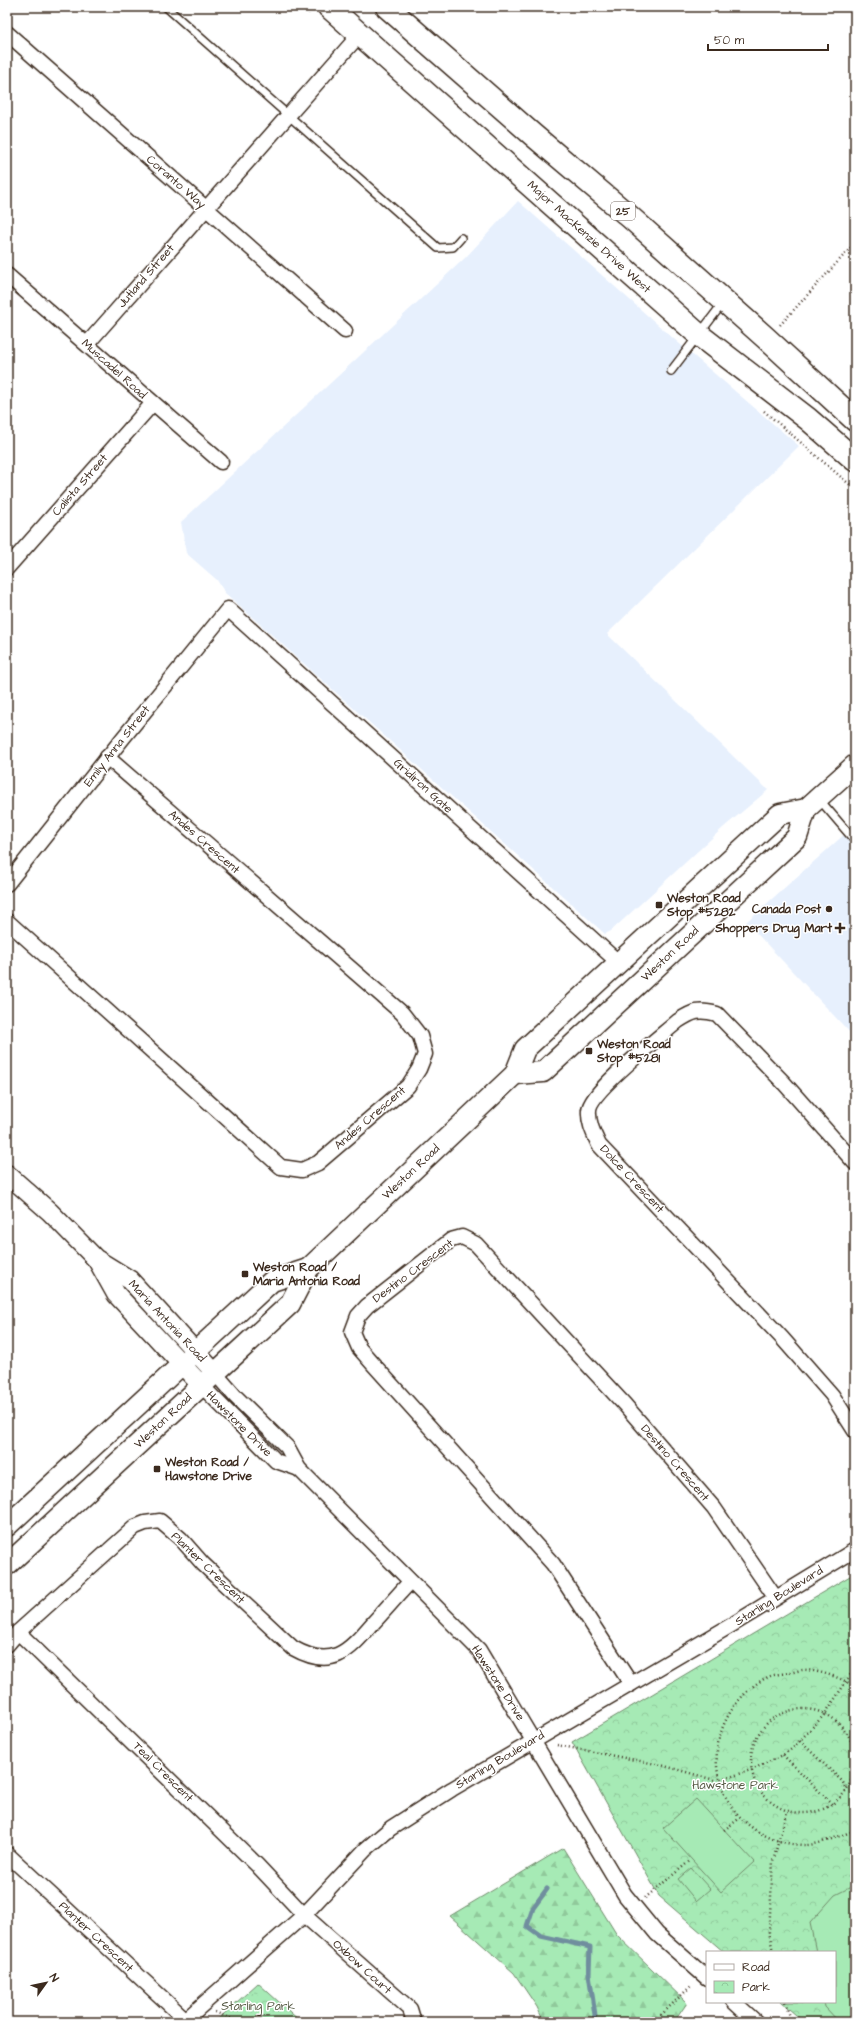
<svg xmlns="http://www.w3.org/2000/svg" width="862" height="2029" font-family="'Architects Daughter',sans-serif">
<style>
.built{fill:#e7f0fd}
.forest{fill:url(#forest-firs);stroke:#708a6a}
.park{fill:url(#park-crowns);stroke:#708a6a}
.pitch{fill:#a6eab5;stroke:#708a6a}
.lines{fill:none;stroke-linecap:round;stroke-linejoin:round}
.stream{stroke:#6f8e9e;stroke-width:5}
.service-casing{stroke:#3b2a1e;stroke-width:10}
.minor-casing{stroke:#3b2a1e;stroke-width:17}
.tertiary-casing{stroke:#3b2a1e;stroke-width:21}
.secondary-casing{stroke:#3b2a1e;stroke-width:23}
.primary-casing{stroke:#3b2a1e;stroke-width:25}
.path{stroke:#3b2a1e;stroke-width:2.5;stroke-dasharray:1 3;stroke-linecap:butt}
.service{stroke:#fff;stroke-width:7}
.minor{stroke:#fff;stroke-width:14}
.tertiary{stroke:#fff;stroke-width:18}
.secondary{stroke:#fff;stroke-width:20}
.primary{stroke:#fff;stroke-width:22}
.poi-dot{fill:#3b2a1e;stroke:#fff;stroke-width:1.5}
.labels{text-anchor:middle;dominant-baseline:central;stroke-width:3;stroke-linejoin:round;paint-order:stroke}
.shield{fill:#fff;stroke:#766a62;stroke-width:1}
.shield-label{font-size:11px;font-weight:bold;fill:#3b2a1e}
.street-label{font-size:12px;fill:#3b2a1e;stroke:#fff}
.poi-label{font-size:12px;font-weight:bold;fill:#3b2a1e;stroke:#fff;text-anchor:start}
.park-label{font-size:12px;fill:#565a44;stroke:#fff}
</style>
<defs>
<pattern id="forest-firs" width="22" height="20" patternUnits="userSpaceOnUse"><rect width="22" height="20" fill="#a6eab5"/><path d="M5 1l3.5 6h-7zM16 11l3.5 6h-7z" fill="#90c99b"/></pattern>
<pattern id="park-crowns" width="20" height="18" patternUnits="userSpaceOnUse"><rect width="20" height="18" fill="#a6eab5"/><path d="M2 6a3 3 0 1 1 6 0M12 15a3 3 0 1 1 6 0" fill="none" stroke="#90c99b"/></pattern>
</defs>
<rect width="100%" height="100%" fill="#fff"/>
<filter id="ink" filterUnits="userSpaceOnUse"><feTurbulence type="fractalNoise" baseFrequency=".025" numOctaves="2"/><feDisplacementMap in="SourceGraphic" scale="8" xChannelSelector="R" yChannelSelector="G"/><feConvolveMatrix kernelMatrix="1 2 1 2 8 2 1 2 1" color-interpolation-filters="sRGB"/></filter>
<g filter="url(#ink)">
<g class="built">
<path d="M 518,201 L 674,339 L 799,446 L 607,634 L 768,790 L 724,827 L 611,931 L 605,934 L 225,593 L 217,580 L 186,553 L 181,522 L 466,257 Z"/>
<path d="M 855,825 L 855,1038 L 746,922 Z"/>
</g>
<path class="forest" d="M 563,1848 L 617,1935 L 687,2003 L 674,2022 L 544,2022 L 537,2007 L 514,1973 L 450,1916 Z"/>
<g class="park">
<path d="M 855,1573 L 855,2022 L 804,2022 L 781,2002 L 835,2002 L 835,1952 L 724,1952 L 659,1896 L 572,1742 Z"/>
<path d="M 258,1983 L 301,2022 L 215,2022 Z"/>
</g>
<g class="pitch">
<path d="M 696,1799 L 754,1862 L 721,1892 L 663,1828 Z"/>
<path d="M 691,1868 L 710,1889 L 696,1901 L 678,1879 Z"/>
<path d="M 855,1885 L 855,2022 L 839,2022 L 825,2007 L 824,2002 L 835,2002 L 835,1952 L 816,1952 L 810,1923 L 835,1895 Z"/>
</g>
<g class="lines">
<path class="stream" d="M 547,1889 L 533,1908 L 527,1926 L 541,1936 L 590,1947 L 589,1974 L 595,2015 L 593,2022"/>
<defs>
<g id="service">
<path d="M 166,7 L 438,248 L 453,247 L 461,238"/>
<path d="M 671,371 L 723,303"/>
<path d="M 819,799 L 855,841"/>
</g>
<g id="minor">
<path d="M 7,33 L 345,331"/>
<path d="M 7,275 L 221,462"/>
<path d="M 87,344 L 360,34"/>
<path d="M 7,568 L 153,403"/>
<path d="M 7,884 L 123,738 L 228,609 L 619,963"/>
<path d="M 7,921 L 281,1167 L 302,1170 L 318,1163 L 408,1086 L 419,1069 L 425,1054 L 420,1036 L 402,1013 L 107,757"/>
<path d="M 855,1163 L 784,1083 L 717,1014 C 699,1009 693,1011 678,1021 C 661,1036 590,1091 589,1110 C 588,1123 594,1134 599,1145 L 782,1338 L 832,1395 L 855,1431"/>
<path d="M 215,1373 L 235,1396 L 287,1447 L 299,1469 L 479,1650 L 625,1895 L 657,1934 L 707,1978"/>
<path d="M 202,1386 L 276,1461 L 299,1469"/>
<path d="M 18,1632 L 257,1865 L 304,1915 L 410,2009 L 414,2022"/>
<path d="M 7,1645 L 18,1632 L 135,1527 L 145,1523 L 160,1521 L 181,1539 L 203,1564 L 293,1648 C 332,1670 348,1652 373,1623 C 385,1610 397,1596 410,1582"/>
<path d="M 631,1684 L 553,1564 L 373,1364 L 359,1348 L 352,1332 L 358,1316 L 367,1306 L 451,1240 L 462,1237 L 476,1244 L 625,1405 L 714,1508 L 775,1597"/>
<path d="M 7,1854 L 186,2020"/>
<path d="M 734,2002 L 756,2022"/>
<path d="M 183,2022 L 304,1915 L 366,1849 L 391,1828 L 452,1789 L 735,1623 L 855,1550"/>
</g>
<g id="tertiary">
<path d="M 7,1174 L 50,1212 L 96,1259 L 130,1280 L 215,1373"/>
<path d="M 97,1260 L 116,1294 L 202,1386"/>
</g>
<g id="secondary">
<path d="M 515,1074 L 543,1072 L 797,837 L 806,809"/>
<path d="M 7,1526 L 272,1281 L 308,1269"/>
<path d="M 7,1565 L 290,1304 L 308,1269 L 515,1074 L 525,1049 L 780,814 L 806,809 L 855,765"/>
</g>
<g id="primary">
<path d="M 329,7 L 699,335 L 808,419 L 855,460"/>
<path d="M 387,7 L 533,135 L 630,217 L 767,339 L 855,420"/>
</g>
</defs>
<use href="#service" class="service-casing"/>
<use href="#minor" class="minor-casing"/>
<use href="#tertiary" class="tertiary-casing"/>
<use href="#secondary" class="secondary-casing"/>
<use href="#primary" class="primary-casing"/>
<g class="path">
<path d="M 303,7 L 311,14"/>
<path d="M 780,325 L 855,243"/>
<path d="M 764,411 L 855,489"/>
<path d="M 855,1687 C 843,1678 823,1672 807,1670 C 802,1669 795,1672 789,1673 C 783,1674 774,1674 768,1677 C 753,1684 740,1697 731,1711 C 693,1771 735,1843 804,1845 C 816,1846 839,1836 851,1832 L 855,1828"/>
<circle cx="803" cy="1761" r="52"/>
<path d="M 800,1741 L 842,1781 L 847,1789"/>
<path d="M 851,1743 L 855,1741"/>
<path d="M 557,1745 L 661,1765 L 718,1781 L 751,1770 L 783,1755 L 793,1748 L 825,1714 L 855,1668"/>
<path d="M 783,1755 L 832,1804"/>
<path d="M 724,1830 L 740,1818"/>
<path d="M 645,1898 L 691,1860"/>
<path d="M 773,1952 L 769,1932 L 773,1861 L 787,1811"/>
<path d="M 785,2002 L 792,2022"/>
<path d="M 215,2012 L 239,2022"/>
<path d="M 657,2022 L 661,2015 L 692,1985"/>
</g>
<use href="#service" class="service"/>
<use href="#minor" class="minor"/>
<use href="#tertiary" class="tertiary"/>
<use href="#secondary" class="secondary"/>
<use href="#primary" class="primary"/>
</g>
</g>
<g class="poi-dot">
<rect x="655" y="901" width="8" height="8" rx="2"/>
<circle cx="829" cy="909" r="4"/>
<path d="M838 922h4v4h4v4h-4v4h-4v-4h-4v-4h4z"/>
<rect x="585" y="1047" width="8" height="8" rx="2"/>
<rect x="241" y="1270" width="8" height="8" rx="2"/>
<rect x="153" y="1465" width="8" height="8" rx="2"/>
</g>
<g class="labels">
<rect class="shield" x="611" y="202" width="24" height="18" rx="3"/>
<g class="shield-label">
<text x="623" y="211">25</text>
</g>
<g class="street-label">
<text transform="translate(176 182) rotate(41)">Coranto Way</text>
<text transform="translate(589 237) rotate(42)">Major MacKenzie Drive West</text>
<text transform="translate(146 276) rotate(-49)">Jutland Street</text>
<text transform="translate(114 369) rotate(42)">Muscadel Road</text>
<text transform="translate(80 485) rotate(-49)">Calista Street</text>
<text transform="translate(117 746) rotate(-52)">Emily Anna Street</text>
<text transform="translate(423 786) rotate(42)">Gridiron Gate</text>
<text transform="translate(204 842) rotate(41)">Andes Crescent</text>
<text transform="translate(670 954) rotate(-43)">Weston Road</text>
<text transform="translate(370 1118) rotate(-41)">Andes Crescent</text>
<text transform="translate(411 1172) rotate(-43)">Weston Road</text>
<text transform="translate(632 1179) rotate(47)">Dolce Crescent</text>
<text transform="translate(413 1271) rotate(-37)">Destino Crescent</text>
<text transform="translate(167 1321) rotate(47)">Maria Antonia Road</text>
<text transform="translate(163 1421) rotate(-43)">Weston Road</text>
<text transform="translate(239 1424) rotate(45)">Hawstone Drive</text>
<text transform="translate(675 1463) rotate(49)">Destino Crescent</text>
<text transform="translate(208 1568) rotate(44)">Planter Crescent</text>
<text transform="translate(779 1596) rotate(-32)">Starling Boulevard</text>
<text transform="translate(498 1683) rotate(57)">Hawstone Drive</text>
<text transform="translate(500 1760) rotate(-31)">Starling Boulevard</text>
<text transform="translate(163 1772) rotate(45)">Teal Crescent</text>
<text transform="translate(96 1937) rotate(43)">Planter Crescent</text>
<text transform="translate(362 1967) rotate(42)">Oxbow Court</text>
</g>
<g class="poi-label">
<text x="667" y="898">Weston Road<tspan x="667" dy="14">Stop #5282</tspan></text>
<text x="821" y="909" text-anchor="end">Canada Post</text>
<text x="832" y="928" text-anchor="end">Shoppers Drug Mart</text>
<text x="597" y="1044">Weston Road<tspan x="597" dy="14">Stop #5281</tspan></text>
<text x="253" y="1267">Weston Road /<tspan x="253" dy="14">Maria Antonia Road</tspan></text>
<text x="165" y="1462">Weston Road /<tspan x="165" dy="14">Hawstone Drive</tspan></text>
</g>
<g class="park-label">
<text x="735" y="1785">Hawstone Park</text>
<text x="258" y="2006">Starling Park</text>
</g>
</g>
<rect width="862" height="2029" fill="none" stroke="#fff" stroke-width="24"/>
<rect x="12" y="12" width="838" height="2005" fill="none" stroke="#3b2a1e" stroke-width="1.5" filter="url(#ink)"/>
<rect x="706" y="1951" width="130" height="52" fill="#ffffff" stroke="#b1aaa5"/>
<rect x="714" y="1964" width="20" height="6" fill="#ffffff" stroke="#b1aaa5"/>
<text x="742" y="1971" font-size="12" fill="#3b2a1e">Road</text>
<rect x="714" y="1981" width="20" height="12" fill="url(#park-crowns)" stroke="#b1aaa5"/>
<text x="742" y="1991" font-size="12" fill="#3b2a1e">Park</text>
<g transform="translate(46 1983) rotate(57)" stroke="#ffffff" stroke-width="3" paint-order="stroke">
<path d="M0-3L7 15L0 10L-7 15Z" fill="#3b2a1e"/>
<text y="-6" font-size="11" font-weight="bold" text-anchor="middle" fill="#3b2a1e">N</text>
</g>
<path d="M708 44v6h120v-6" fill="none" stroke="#3b2a1e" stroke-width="2"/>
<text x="714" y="44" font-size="12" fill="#3b2a1e" stroke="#ffffff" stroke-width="3" paint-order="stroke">50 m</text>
</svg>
